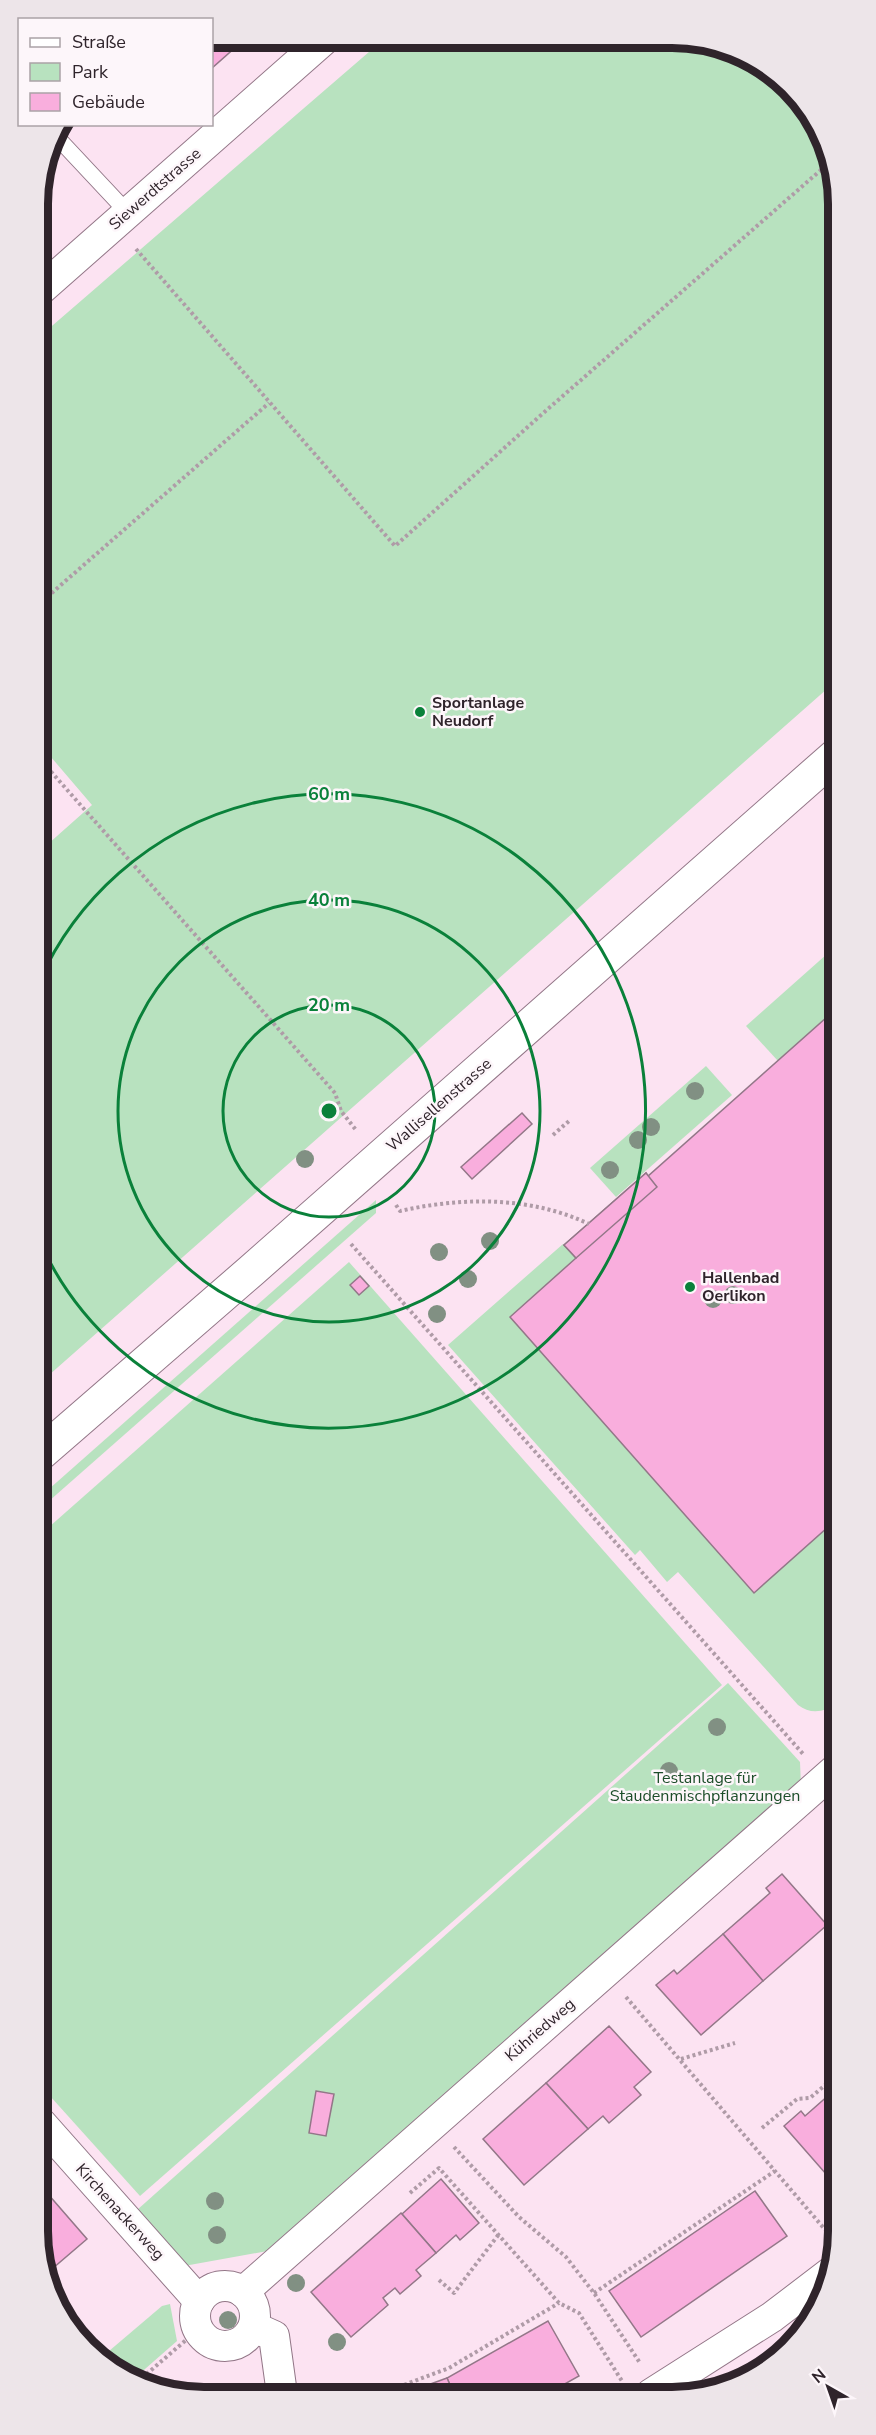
<svg xmlns="http://www.w3.org/2000/svg" width="876" height="2435" font-family="'Nunito Sans',sans-serif">
<style>
.green{fill:#b8e2bf}
.building{fill:#f9aedd;stroke:#937788;stroke-width:1.5}
.lines{fill:none;stroke-linecap:round;stroke-linejoin:round}
.lane-casing{stroke:#927687;stroke-width:17}
.street-casing{stroke:#927687;stroke-width:32}
.secondary-casing{stroke:#927687;stroke-width:35}
.path{stroke:#af9ba7;stroke-width:4;stroke-dasharray:3 3;stroke-linecap:butt}
.lane{stroke:#fff;stroke-width:15}
.street{stroke:#fff;stroke-width:30}
.secondary{stroke:#fff;stroke-width:33}
.tree{fill:#819083}
.ring{fill:none;stroke:#0a813a;stroke-width:3}
.poi-dot{fill:#0a813a;stroke:#fdf6fa;stroke-width:2}
.labels{text-anchor:middle;dominant-baseline:central;stroke-width:5;stroke-linejoin:round;paint-order:stroke}
.street-label{font-size:16px;fill:#2f242b;stroke:#fdf6fa}
.poi-label{font-size:16px;font-weight:bold;fill:#2f242b;stroke:#fdf6fa;text-anchor:start}
.park-label{font-size:16px;fill:#1c4d29;stroke:#fdf6fa}
.rim{fill:none;stroke:#2f242b;stroke-width:8}
.centre{fill:#0a813a;stroke:#fdf6fa;stroke-width:3}
.ring-label{font-size:18px;text-anchor:middle;font-weight:bold;fill:#0a813a;stroke:#fdf6fa;stroke-width:5;stroke-linejoin:round;paint-order:stroke}
</style>
<rect width="100%" height="100%" fill="#fce3f2"/>
<g class="green">
<path d="M 384,39 L 705,41 L 789,86 L 835,171 L 836,681 L 40,1383 L 39,852 L 92,805 L 39,743 L 38,338 Z"/>
<path d="M 836,946 L 836,1009 L 778,1061 L 746,1026 Z"/>
<path d="M 706,1066 L 732,1095 L 616,1197 L 590,1168 Z"/>
<path d="M 376,1200 L 376,1213 L 40,1509 L 40,1497 Z"/>
<path d="M 563,1244 L 576,1258 L 510,1317 L 753,1592 L 837,1519 L 837,1703 C 825,1712 811,1715 798,1705 L 678,1572 L 667,1582 L 640,1550 L 635,1555 L 448,1345 Z"/>
<path d="M 349,1262 L 722,1685 L 140,2196 L 41,2086 L 40,1535 Z"/>
<path d="M 728,1683 L 800,1762 L 801,1786 L 273,2250 L 184,2266 L 137,2210 Z"/>
<path d="M 170,2304 L 177,2341 L 137,2376 L 102,2357 L 162,2306 Z"/>
</g>
<g class="building">
<path d="M 212,38 L 246,38 L 212,68 Z"/>
<path d="M 38,397 L 49,409 L 38,419 Z"/>
<path d="M 836,1009 L 837,1519 L 754,1593 L 510,1317 L 576,1258 L 564,1245 L 646,1173 L 648,1176 Z"/>
<path d="M 522,1113 L 532,1124 L 472,1179 L 461,1167 Z"/>
<path d="M 646,1173 L 657,1187 L 576,1258 L 564,1245 Z"/>
<path d="M 360,1276 L 369,1286 L 359,1295 L 350,1285 Z"/>
<path d="M 782,1874 L 827,1925 L 763,1981 L 723,1934 L 770,1893 L 766,1888 Z"/>
<path d="M 723,1934 L 763,1981 L 701,2035 L 656,1985 L 674,1970 L 677,1974 Z"/>
<path d="M 609,2026 L 651,2072 L 634,2087 L 641,2095 L 609,2123 L 603,2116 L 588,2129 L 546,2083 Z"/>
<path d="M 546,2083 L 588,2129 L 524,2185 L 483,2139 Z"/>
<path d="M 838,2087 L 838,2163 L 826,2174 L 784,2126 L 801,2111 L 805,2116 Z"/>
<path d="M 316,2091 L 334,2094 L 326,2136 L 309,2133 Z"/>
<path d="M 441,2179 L 479,2223 L 460,2240 L 456,2235 L 436,2253 L 402,2214 Z"/>
<path d="M 41,2186 L 87,2239 L 46,2274 L 41,2264 Z"/>
<path d="M 755,2191 L 787,2236 L 641,2337 L 609,2291 Z"/>
<path d="M 401,2213 L 436,2253 L 416,2270 L 421,2276 L 400,2294 L 395,2288 L 383,2298 L 388,2305 L 351,2337 L 311,2292 Z"/>
<path d="M 548,2321 L 579,2376 L 547,2394 L 454,2394 L 447,2378 Z"/>
<path d="M 447,2378 L 454,2394 L 403,2394 Z"/>
</g>
<g class="lines">
<defs>
<path id="lane" d="M 54,134 L 128,213"/>
<g id="street">
<path d="M 38,292 L 326,38"/>
<path d="M 41,2123 L 199,2301"/>
<circle cx="225" cy="2316" r="30"/>
<path d="M 243,2292 L 837,1768"/>
<path d="M 254,2327 L 274,2336 L 282,2394"/>
<path d="M 651,2394 L 772,2317 L 831,2272"/>
</g>
<path id="secondary" d="M 40,1454 L 251,1271 L 836,755"/>
</defs>
<use href="#lane" class="lane-casing"/>
<use href="#street" class="street-casing"/>
<use href="#secondary" class="secondary-casing"/>
<g class="path">
<path d="M 136,249 L 395,546 L 549,408 L 830,162"/>
<path d="M 38,605 L 269,403"/>
<path d="M 39,758 L 335,1093 L 341,1111 L 356,1130"/>
<path d="M 553,1135 L 569,1121"/>
<path d="M 396,1205 L 400,1211 C 462,1197 530,1196 589,1224"/>
<path d="M 351,1244 L 804,1755"/>
<path d="M 829,1736 L 837,1729"/>
<path d="M 626,1997 L 834,2240"/>
<path d="M 681,2059 L 735,2043"/>
<path d="M 762,2128 L 797,2099 L 810,2098 L 838,2074"/>
<path d="M 454,2147 L 519,2217 L 566,2257 L 594,2293 L 640,2363"/>
<path d="M 410,2193 L 439,2168 L 559,2303 L 579,2313 L 622,2381"/>
<path d="M 439,2280 L 454,2293 L 499,2234"/>
<path d="M 594,2293 L 775,2171"/>
<path d="M 142,2378 L 193,2334"/>
<path d="M 349,2394 L 373,2385 L 385,2392 L 449,2368 L 559,2303"/>
</g>
<use href="#lane" class="lane"/>
<use href="#street" class="street"/>
<use href="#secondary" class="secondary"/>
</g>
<g class="tree">
<circle cx="695" cy="1091" r="9"/>
<circle cx="651" cy="1127" r="9"/>
<circle cx="638" cy="1140" r="9"/>
<circle cx="305" cy="1159" r="9"/>
<circle cx="610" cy="1170" r="9"/>
<circle cx="490" cy="1241" r="9"/>
<circle cx="439" cy="1252" r="9"/>
<circle cx="468" cy="1279" r="9"/>
<circle cx="733" cy="1295" r="9"/>
<circle cx="713" cy="1299" r="9"/>
<circle cx="437" cy="1314" r="9"/>
<circle cx="717" cy="1727" r="9"/>
<circle cx="669" cy="1771" r="9"/>
<circle cx="215" cy="2201" r="9"/>
<circle cx="217" cy="2235" r="9"/>
<circle cx="296" cy="2283" r="9"/>
<circle cx="228" cy="2320" r="9"/>
<circle cx="337" cy="2342" r="9"/>
</g>
<g class="ring">
<circle cx="329" cy="1111" r="106"/>
<circle cx="329" cy="1111" r="211"/>
<path d="M39 982A317 317 0 1 1 39 1240"/>
</g>
<g class="poi-dot">
<circle cx="420" cy="712" r="6"/>
<circle cx="690" cy="1287" r="6"/>
</g>
<g class="labels">
<g class="street-label">
<text transform="translate(155 189) rotate(-41)">Siewerdtstrasse</text>
<text transform="translate(439 1105) rotate(-41)">Wallisellenstrasse</text>
<text transform="translate(540 2030) rotate(-41)">Kühriedweg</text>
<text transform="translate(120 2212) rotate(48)">Kirchenackerweg</text>
</g>
<g class="poi-label">
<text x="432" y="703">Sportanlage<tspan x="432" dy="18">Neudorf</tspan></text>
<text x="702" y="1278">Hallenbad<tspan x="702" dy="18">Oerlikon</tspan></text>
</g>
<g class="park-label">
<text x="705" y="1778">Testanlage für<tspan x="705" dy="18">Staudenmischpflanzungen</tspan></text>
</g>
</g>
<path d="M0 0H876V2435H0ZM204 48H672A156 156 0 0 1 828 204V2231A156 156 0 0 1 672 2387H204A156 156 0 0 1 48 2231V204A156 156 0 0 1 204 48Z" fill="#ede5e9" fill-rule="evenodd"/>
<path class="rim" d="M204 48H672A156 156 0 0 1 828 204V2231A156 156 0 0 1 672 2387H204A156 156 0 0 1 48 2231V204A156 156 0 0 1 204 48Z"/>
<circle cx="329" cy="1111" r="9" class="centre"/>
<g class="ring-label">
<text x="329" y="800">60 m</text>
<text x="329" y="906">40 m</text>
<text x="329" y="1011">20 m</text>
</g>
<rect x="18" y="18" width="195" height="108" fill="#fdf6fa" stroke="#aba2a7" stroke-width="1.5"/>
<rect x="30" y="38" width="30" height="9" fill="#ffffff" stroke="#aba2a7" stroke-width="1.5"/>
<text x="72" y="48" font-size="18" fill="#2f242b">Straße</text>
<rect x="30" y="63" width="30" height="18" fill="#b8e2bf" stroke="#aba2a7" stroke-width="1.5"/>
<text x="72" y="78" font-size="18" fill="#2f242b">Park</text>
<rect x="30" y="93" width="30" height="18" fill="#f9aedd" stroke="#aba2a7" stroke-width="1.5"/>
<text x="72" y="108" font-size="18" fill="#2f242b">Gebäude</text>
<g transform="translate(828 2387) rotate(320)" stroke="#fdf6fa" stroke-width="4.5" paint-order="stroke">
<path d="M0-4.5L10 22L0 15L-10 22Z" fill="#2f242b"/>
<text y="-9" font-size="16" font-weight="bold" text-anchor="middle" fill="#2f242b">N</text>
</g>
</svg>
